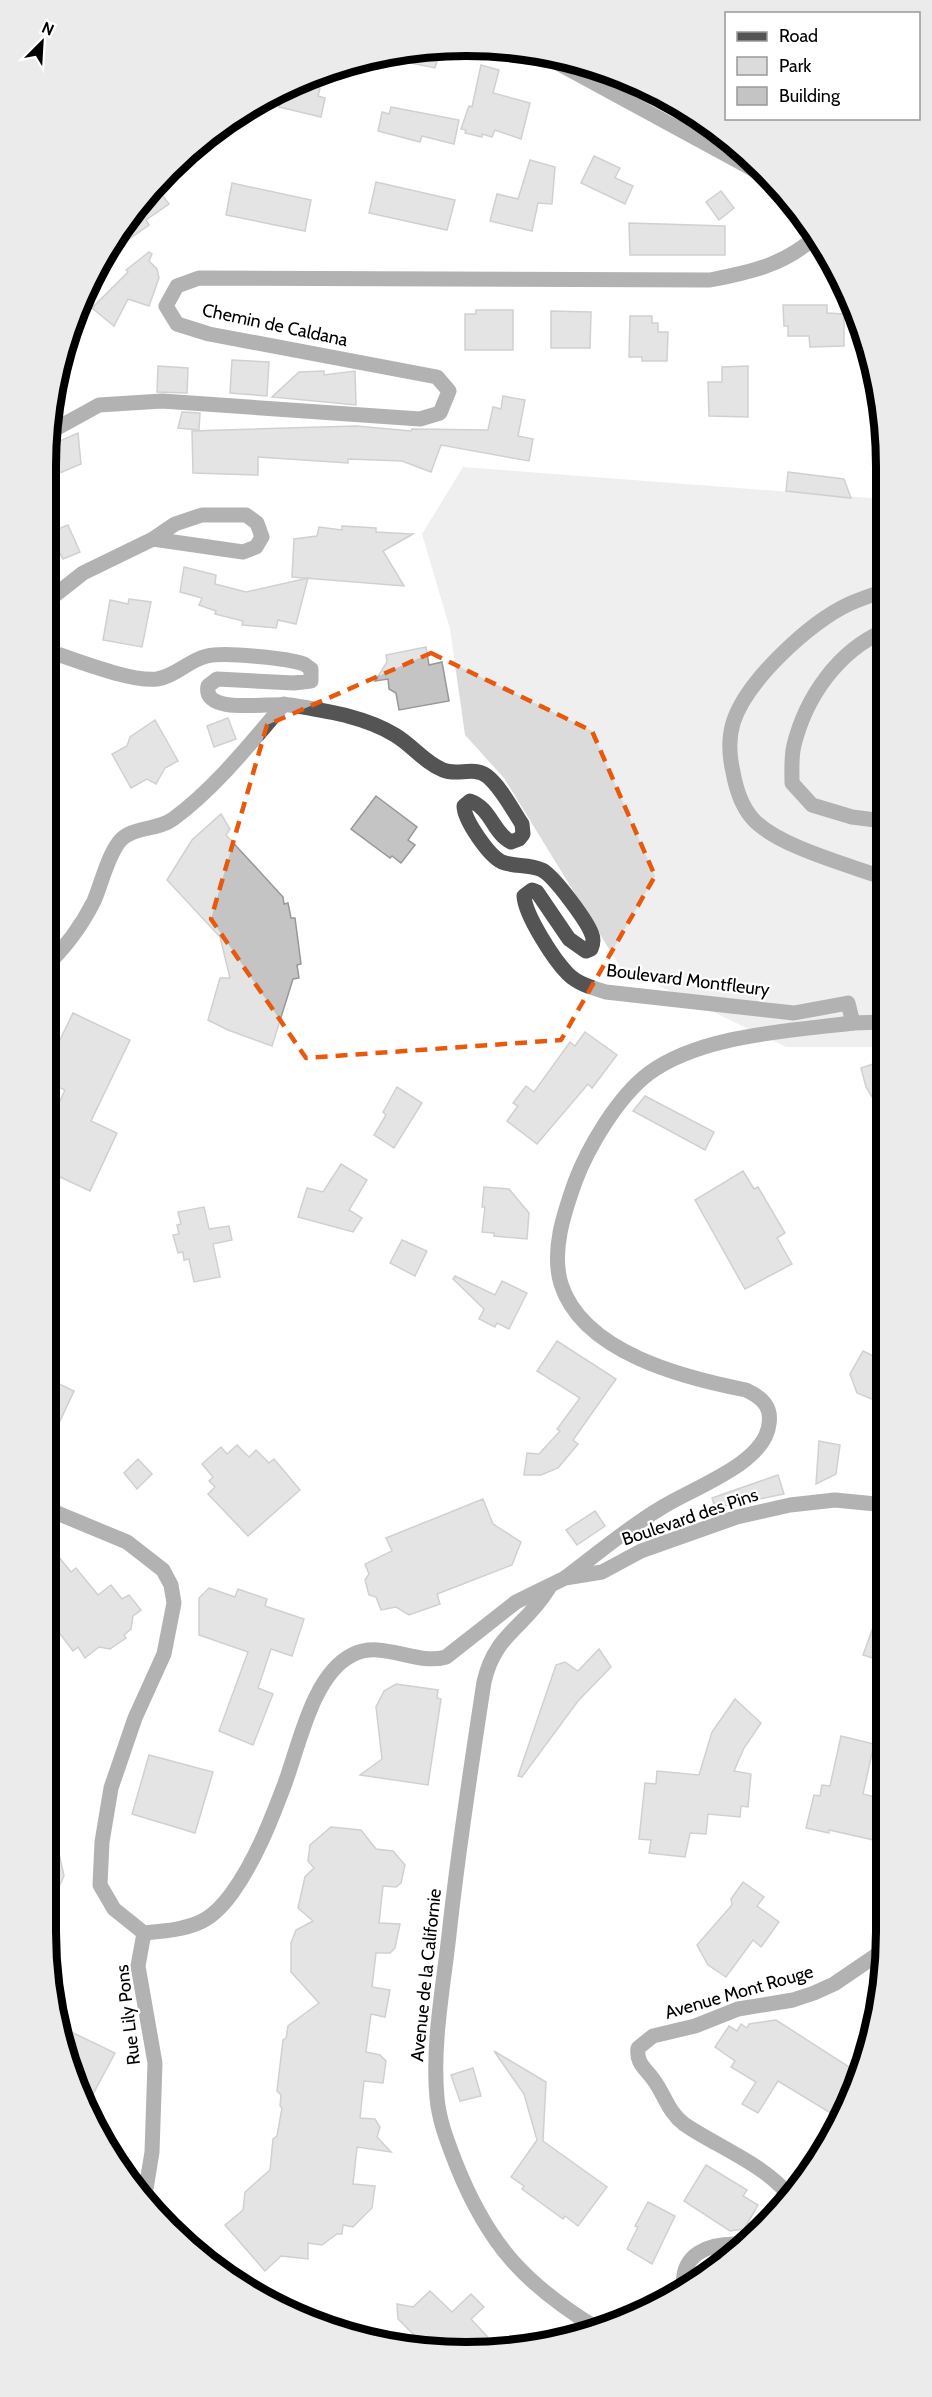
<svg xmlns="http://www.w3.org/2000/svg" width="932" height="2397" font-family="Cabin,sans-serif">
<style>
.green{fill:#dbdbdb}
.building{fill:#c4c4c4;stroke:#989898;stroke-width:1.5}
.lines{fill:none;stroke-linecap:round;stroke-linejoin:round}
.minor{stroke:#545454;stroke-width:15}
.marked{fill:none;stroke:#e8590c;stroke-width:4.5;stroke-dasharray:12 8;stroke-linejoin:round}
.labels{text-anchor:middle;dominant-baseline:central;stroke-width:4.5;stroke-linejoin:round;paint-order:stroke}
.street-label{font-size:18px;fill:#000;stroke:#fff}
.rim{fill:none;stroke:#000;stroke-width:8}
</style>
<rect width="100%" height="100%" fill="#fff"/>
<path class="green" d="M 463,467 L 884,499 L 885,1047 L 786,1047 L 620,967 L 504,778 L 465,735 L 450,629 L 422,534 Z"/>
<g class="building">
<path d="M 426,48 L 441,48 L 435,68 L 381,57 L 411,49 Z"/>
<path d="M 481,65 L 499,70 L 493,93 L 530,103 L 521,139 L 495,130 L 492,137 L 482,134 L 482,137 L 465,133 L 466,130 L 461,129 L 469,106 L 472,107 Z"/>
<path d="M 298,82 L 320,88 L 318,96 L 325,98 L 321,117 L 279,107 L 284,89 Z"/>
<path d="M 391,107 L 459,120 L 454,144 L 422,136 L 420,142 L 378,131 L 382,112 L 389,114 Z"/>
<path d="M 594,156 L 620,168 L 615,178 L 633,186 L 625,204 L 581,183 Z"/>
<path d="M 530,160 L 555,167 L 552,204 L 538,203 L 532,231 L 490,221 L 497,194 L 518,199 Z"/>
<path d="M 376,182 L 455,200 L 447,230 L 369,213 Z"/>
<path d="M 232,183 L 311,200 L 305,231 L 226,215 Z"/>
<path d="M 155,185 L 169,204 L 146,220 L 149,225 L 102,258 L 132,209 Z"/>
<path d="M 721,191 L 734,208 L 719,220 L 706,202 Z"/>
<path d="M 629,223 L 725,226 L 725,255 L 630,255 Z"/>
<path d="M 149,252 L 152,254 L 149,261 L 157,269 L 159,278 L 149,306 L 128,299 L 114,326 L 92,308 L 128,272 L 126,270 Z"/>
<path d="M 783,305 L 827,305 L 827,313 L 844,314 L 844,346 L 810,347 L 809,336 L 788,336 L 788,326 L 784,326 Z"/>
<path d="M 476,310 L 513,310 L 513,350 L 465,350 L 465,314 L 476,314 Z"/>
<path d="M 551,311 L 591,312 L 590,348 L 551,348 Z"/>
<path d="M 630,316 L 652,316 L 652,323 L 658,323 L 658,332 L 668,332 L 667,361 L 642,361 L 642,357 L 629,357 Z"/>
<path d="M 232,360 L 269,362 L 267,396 L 230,393 Z"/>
<path d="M 158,366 L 188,368 L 187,393 L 157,392 Z"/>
<path d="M 748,366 L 748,417 L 709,416 L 708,382 L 722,382 L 722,367 Z"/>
<path d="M 324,371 L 324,375 L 355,371 L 356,405 L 272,397 L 299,372 Z"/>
<path d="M 503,396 L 525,400 L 518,436 L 533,439 L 529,461 L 441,445 L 431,472 L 402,461 L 348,459 L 348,463 L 258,457 L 258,475 L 193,473 L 192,431 L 356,426 L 411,431 L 412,429 L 488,430 L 493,407 L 501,409 Z"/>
<path d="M 182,412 L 200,413 L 199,430 L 178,428 Z"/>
<path d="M 78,433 L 81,464 L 45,479 L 48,446 Z"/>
<path d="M 788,472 L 844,479 L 851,498 L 786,491 Z"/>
<path d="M 68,525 L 80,552 L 63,559 L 48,533 Z"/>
<path d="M 342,526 L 376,528 L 376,532 L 413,534 L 383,551 L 404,586 L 292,577 L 294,539 L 317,536 L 319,527 L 342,530 Z"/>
<path d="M 184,567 L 216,575 L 215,584 L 246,592 L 308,578 L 296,624 L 278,620 L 276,628 L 242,625 L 243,621 L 215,614 L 216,611 L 199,605 L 202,598 L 180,592 Z"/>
<path d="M 129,599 L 151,602 L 142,647 L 103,640 L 110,600 L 128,604 Z"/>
<path d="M 426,647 L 429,665 L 442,662 L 449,701 L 399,710 L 396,693 L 389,689 L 388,679 L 375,681 L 387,662 L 386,655 Z"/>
<path d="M 228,718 L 236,739 L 214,747 L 207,726 Z"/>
<path d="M 155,720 L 178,761 L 165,768 L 156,784 L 147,779 L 131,788 L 112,754 L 127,746 L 130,737 Z"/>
<path d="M 376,796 L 417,827 L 408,840 L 415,845 L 401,863 L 392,856 L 390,858 L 351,829 Z"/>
<path d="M 221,814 L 230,829 L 226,835 L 283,897 L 284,904 L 288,903 L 291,918 L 295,918 L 301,964 L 297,965 L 299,978 L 293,979 L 272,1046 L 228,1030 L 208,1020 L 220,978 L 230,978 L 220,937 L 167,880 L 192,840 Z"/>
<path d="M 73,1013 L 130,1040 L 91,1121 L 117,1133 L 90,1191 L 60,1177 L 58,1181 L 45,1175 L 45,1132 L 65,1090 L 45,1081 L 45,1071 Z"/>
<path d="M 585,1032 L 617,1055 L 592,1088 L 588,1084 L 537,1144 L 507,1121 L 518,1106 L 513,1103 L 526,1086 L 534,1092 L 570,1042 L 575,1046 Z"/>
<path d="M 885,1060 L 885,1118 L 866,1087 L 861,1068 Z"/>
<path d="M 397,1087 L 422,1103 L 394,1148 L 374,1135 L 386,1115 L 383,1112 Z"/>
<path d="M 645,1096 L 714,1132 L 705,1150 L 633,1111 Z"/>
<path d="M 341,1164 L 367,1180 L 349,1210 L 362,1218 L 353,1232 L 298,1217 L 307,1188 L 323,1192 Z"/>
<path d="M 743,1171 L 754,1189 L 758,1187 L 785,1233 L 777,1238 L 792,1264 L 745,1289 L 695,1200 Z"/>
<path d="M 484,1187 L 509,1189 L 529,1213 L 527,1239 L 494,1236 L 494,1233 L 482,1232 L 485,1207 L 482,1207 Z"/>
<path d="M 204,1207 L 209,1229 L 229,1226 L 232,1240 L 213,1244 L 220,1277 L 194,1282 L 189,1259 L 184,1260 L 183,1252 L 178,1253 L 173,1235 L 179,1234 L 177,1225 L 181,1224 L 178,1212 Z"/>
<path d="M 402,1240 L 427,1251 L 415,1276 L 390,1263 Z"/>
<path d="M 455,1276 L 495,1295 L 502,1281 L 527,1293 L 509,1329 L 497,1323 L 495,1327 L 479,1319 L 484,1309 L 453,1279 Z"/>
<path d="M 557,1341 L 616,1379 L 573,1440 L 578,1444 L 558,1468 L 541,1475 L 524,1475 L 527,1453 L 539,1454 L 560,1431 L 557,1429 L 580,1398 L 537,1371 Z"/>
<path d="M 863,1351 L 886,1362 L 886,1405 L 857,1393 L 850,1374 Z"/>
<path d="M 45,1377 L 74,1391 L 45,1453 Z"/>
<path d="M 819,1441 L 840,1445 L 836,1474 L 816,1484 Z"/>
<path d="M 237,1445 L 249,1457 L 256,1450 L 269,1463 L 274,1459 L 300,1490 L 248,1536 L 208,1494 L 215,1487 L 209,1481 L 213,1477 L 202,1464 L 221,1447 L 227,1454 Z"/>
<path d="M 138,1459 L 152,1474 L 137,1489 L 124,1473 Z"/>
<path d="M 778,1475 L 784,1494 L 715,1508 L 712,1498 Z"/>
<path d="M 483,1499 L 493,1524 L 521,1542 L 512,1565 L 437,1594 L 440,1604 L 409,1615 L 396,1607 L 381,1610 L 376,1597 L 369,1595 L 365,1580 L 369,1574 L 365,1564 L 392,1551 L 386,1538 Z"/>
<path d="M 595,1511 L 605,1526 L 577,1545 L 566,1530 Z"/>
<path d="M 45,1540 L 71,1572 L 76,1568 L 98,1595 L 111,1585 L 122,1599 L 129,1595 L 141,1610 L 133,1616 L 131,1629 L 124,1635 L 126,1638 L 110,1649 L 99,1647 L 85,1658 L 78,1647 L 73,1651 L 45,1614 L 45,1598 L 54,1591 L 45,1579 Z"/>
<path d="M 209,1588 L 235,1597 L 238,1589 L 267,1599 L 265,1606 L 304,1619 L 292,1656 L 271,1649 L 258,1688 L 273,1694 L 253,1745 L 219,1731 L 248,1652 L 199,1635 L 199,1598 Z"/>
<path d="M 884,1597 L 886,1598 L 886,1662 L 863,1655 Z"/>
<path d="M 599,1649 L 611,1667 L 578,1701 L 522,1777 L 518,1776 L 556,1665 L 565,1662 L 578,1671 Z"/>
<path d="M 396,1684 L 438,1690 L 437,1698 L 441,1699 L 428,1785 L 360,1775 L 382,1759 L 376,1707 L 384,1691 Z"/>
<path d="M 735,1699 L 761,1723 L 744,1748 L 734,1771 L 751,1774 L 748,1807 L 741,1806 L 740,1817 L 708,1814 L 706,1834 L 690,1833 L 685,1857 L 649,1853 L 651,1840 L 639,1839 L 645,1783 L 656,1784 L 657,1771 L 699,1775 L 712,1732 Z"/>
<path d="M 841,1736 L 874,1744 L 863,1794 L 887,1800 L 887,1843 L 829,1830 L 829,1833 L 806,1828 L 814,1795 L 820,1796 L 822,1785 L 830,1786 Z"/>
<path d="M 149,1755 L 213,1772 L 195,1833 L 132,1814 Z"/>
<path d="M 53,1827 L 64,1876 L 45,1916 L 45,1828 Z"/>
<path d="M 331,1827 L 361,1830 L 376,1849 L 393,1851 L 405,1865 L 401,1883 L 396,1887 L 383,1886 L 379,1923 L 400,1924 L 395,1948 L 390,1953 L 376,1953 L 372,1987 L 390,1990 L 385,2017 L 371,2014 L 366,2052 L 380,2055 L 386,2061 L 383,2083 L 364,2081 L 360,2118 L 375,2119 L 380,2127 L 377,2137 L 391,2152 L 357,2147 L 353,2184 L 375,2186 L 372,2208 L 353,2227 L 343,2225 L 342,2234 L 337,2234 L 322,2245 L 308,2243 L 308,2259 L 281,2256 L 265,2271 L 225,2225 L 243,2210 L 245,2192 L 270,2170 L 273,2139 L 277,2136 L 282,2108 L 280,2106 L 281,2095 L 277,2091 L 283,2040 L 286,2038 L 288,2026 L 319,2003 L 291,1972 L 291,1943 L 296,1930 L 313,1921 L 298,1908 L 305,1877 L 314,1868 L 308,1861 L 310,1845 Z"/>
<path d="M 743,1882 L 764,1897 L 757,1906 L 779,1922 L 761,1947 L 753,1940 L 726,1977 L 708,1965 L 697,1945 L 732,1905 L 731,1899 Z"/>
<path d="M 776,2020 L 860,2074 L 842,2120 L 778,2081 L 758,2113 L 742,2104 L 756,2082 L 731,2067 L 735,2061 L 715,2047 L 729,2026 L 737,2031 L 741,2024 L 747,2028 L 749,2024 Z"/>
<path d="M 61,2027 L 115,2053 L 92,2096 L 77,2088 L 67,2067 Z"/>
<path d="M 494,2051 L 546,2082 L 543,2141 L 607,2187 L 578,2226 L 565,2216 L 563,2219 L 522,2189 L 524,2186 L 511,2177 L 537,2140 L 524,2094 Z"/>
<path d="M 473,2068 L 481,2096 L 460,2101 L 451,2075 Z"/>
<path d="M 706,2165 L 747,2190 L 743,2196 L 758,2205 L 744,2229 L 730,2231 L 684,2201 Z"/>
<path d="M 648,2202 L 675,2216 L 652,2264 L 627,2249 L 638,2227 L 635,2226 Z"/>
<path d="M 430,2291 L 452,2312 L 471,2294 L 484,2307 L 471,2319 L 496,2346 L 431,2348 L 419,2336 L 417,2338 L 398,2319 L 397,2304 L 413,2307 Z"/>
</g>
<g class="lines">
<g class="minor">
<path d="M 539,53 L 773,180"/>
<path d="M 50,432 L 99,405 L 162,401 L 420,419 L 440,413 L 449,391 L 437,377 L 209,334 L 177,324 L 166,306 L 177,286 L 199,278 L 710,280 C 751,272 784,265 815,237"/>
<path d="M 884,591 C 872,595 860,599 849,604 C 810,622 746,681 733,723 C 728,740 729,755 733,772 C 736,789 741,805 752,818 C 776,846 849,865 884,878"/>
<path d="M 45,603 L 83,573 L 153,539 L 175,524 L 202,515 L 246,515 L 257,523 L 262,537 L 256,547 L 243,552 L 153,539"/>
<path d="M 884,631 C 838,651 806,697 794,745 C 791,757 792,771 792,783 L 812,805 L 852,817 L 884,821"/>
<path d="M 45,650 C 74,659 129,682 157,679 C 176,676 189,660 207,656 C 224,652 287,658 304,664 L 311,669 L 311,681 L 294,683 L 217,679 L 208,686 C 202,716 272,702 290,705 C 326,711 364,716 395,735 C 412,745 425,763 443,770 C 457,776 474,766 487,776 C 501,787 512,809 522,824 L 523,834 L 519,839 L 511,842 C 493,833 491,808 470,801 L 464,806 C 464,820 489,856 502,862 C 514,867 529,864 542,870 C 554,876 588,922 592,935 C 594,940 593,944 591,949 L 586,951 L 569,939 L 537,892 L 532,890 L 524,896 C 525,915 554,960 568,974 C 578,984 593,988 606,992 L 794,1013 L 848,1003 L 853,1023 C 789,1031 700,1035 648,1074 C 618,1097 588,1147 575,1182 C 564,1213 551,1251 561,1284 C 583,1353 685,1378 746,1390 C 761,1397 772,1406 769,1424 C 765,1464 692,1488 661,1508 C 627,1528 596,1555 565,1578"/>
<path d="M 45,967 C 64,949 82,925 94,901 C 102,882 107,858 119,842 C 131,826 157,831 173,819 C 215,788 250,744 284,704"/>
<path d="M 853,1023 L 885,1022"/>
<path d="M 45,1508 L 127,1542 L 163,1570 L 171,1585 L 174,1603 L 164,1654 L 135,1718 L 111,1788 L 102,1842 L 100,1885 L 114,1909 L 144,1933 C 163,1931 181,1930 198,1923 C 211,1918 224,1904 232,1893 C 255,1861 270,1823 284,1786 C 299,1747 312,1675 352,1655 C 383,1639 415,1666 446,1657 L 516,1602 L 565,1578 L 602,1572 L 641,1551 L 737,1517 L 790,1505 L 835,1500 L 886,1505"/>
<path d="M 549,1588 C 525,1628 495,1633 484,1682 C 471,1767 458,1850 449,1935 C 443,1988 432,2045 437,2098 C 439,2121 448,2143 456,2164 C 488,2244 524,2284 598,2329"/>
<path d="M 790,2197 C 768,2166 714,2145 684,2124 C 668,2112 665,2095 653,2079 C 645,2068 636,2063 638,2048 L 653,2036 L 695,2026 L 738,2009 L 793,2000 L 814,1993 L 834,1984 L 884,1950"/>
<path d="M 144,2201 L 152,2152 L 155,2063 L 138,1966 L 144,1933"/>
<path d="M 684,2290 C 679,2253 710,2243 739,2244"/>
</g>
</g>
<path d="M0 0H932V2397H0ZM 431,653 L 592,731 L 655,876 L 561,1040 L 306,1058 L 211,919 L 267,725 Z" fill="#fff" fill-opacity=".55" fill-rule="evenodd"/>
<path class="marked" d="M 431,653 L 592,731 L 655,876 L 561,1040 L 306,1058 L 211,919 L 267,725 Z"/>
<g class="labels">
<g class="street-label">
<text transform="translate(275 325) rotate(12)">Chemin de Caldana</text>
<text transform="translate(688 980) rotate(7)">Boulevard Montfleury</text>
<text transform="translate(690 1517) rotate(-19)">Boulevard des Pins</text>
<text transform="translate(426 1975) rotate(-84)">Avenue de la Californie</text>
<text transform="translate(739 1992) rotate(-16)">Avenue Mont Rouge</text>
<text transform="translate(128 2015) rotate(-97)">Rue Lily Pons</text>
</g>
</g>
<path d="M0 0H932V2397H0ZM466 56H466A410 410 0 0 1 876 466V1932A410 410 0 0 1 466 2342H466A410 410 0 0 1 56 1932V466A410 410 0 0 1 466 56Z" fill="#ebebeb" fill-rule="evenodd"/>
<path class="rim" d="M466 56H466A410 410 0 0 1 876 466V1932A410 410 0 0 1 466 2342H466A410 410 0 0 1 56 1932V466A410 410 0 0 1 466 56Z"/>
<rect x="725" y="12" width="195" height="108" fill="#ffffff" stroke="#999999" stroke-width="1.5"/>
<rect x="737" y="32" width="30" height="9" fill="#545454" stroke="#999999" stroke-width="1.5"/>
<text x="779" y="42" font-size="18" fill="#000000">Road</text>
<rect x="737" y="57" width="30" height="18" fill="#dbdbdb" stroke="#999999" stroke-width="1.5"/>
<text x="779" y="72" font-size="18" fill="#000000">Park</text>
<rect x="737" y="87" width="30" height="18" fill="#c4c4c4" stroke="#999999" stroke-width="1.5"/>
<text x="779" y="102" font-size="18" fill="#000000">Building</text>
<g transform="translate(42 42) rotate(24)" stroke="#ffffff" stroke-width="4.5" paint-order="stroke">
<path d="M0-4.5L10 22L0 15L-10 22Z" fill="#000000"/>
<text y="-9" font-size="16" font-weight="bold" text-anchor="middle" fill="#000000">N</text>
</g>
</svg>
